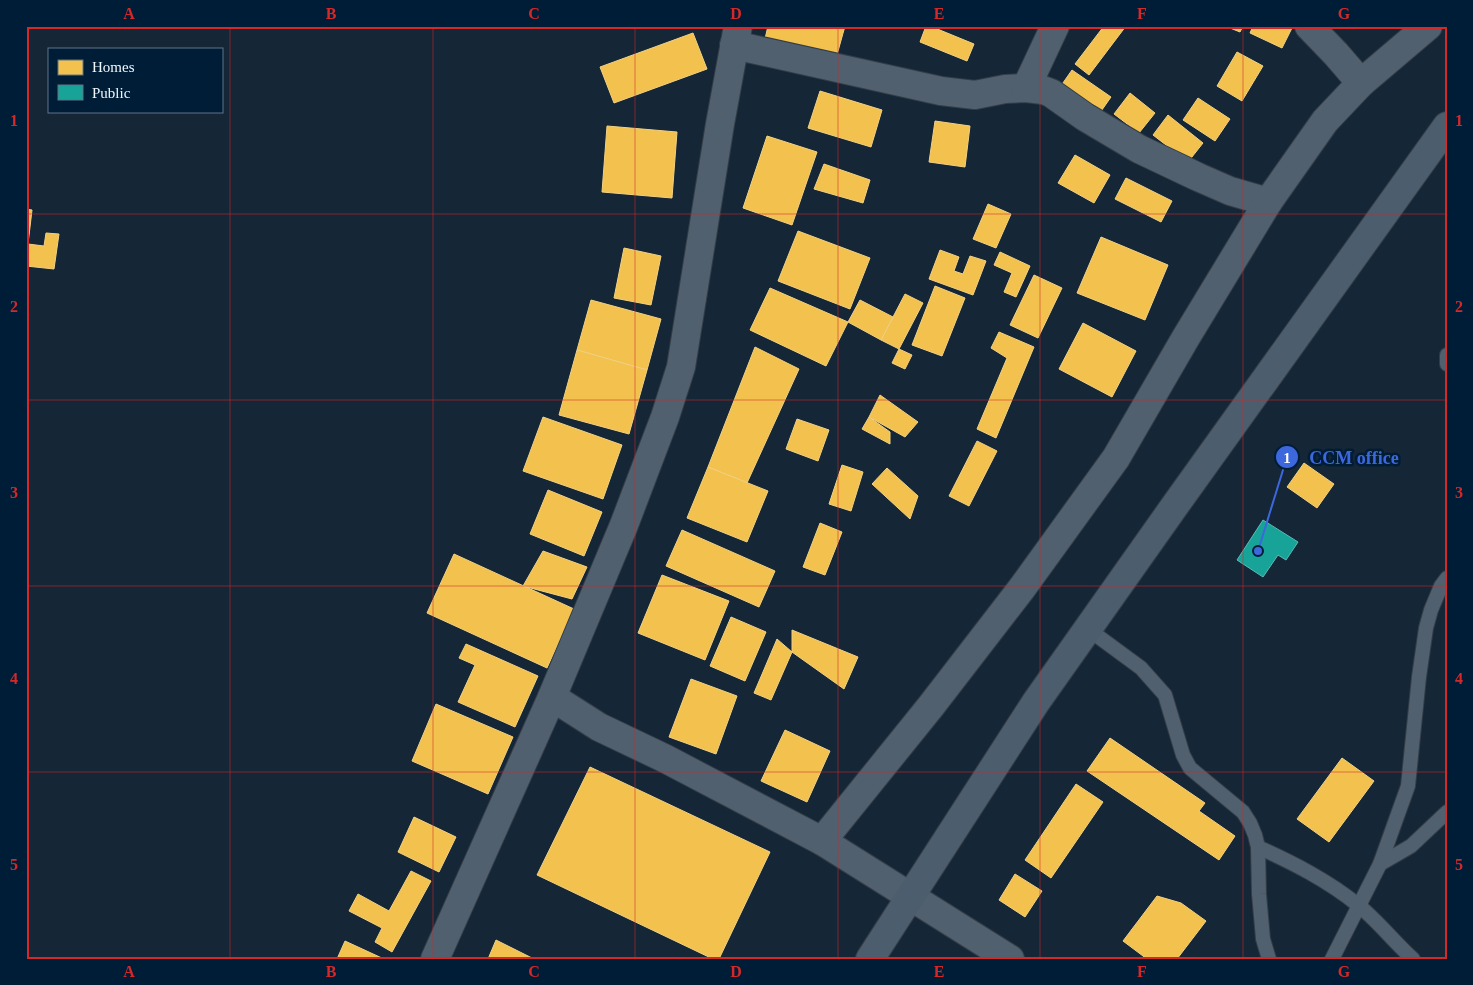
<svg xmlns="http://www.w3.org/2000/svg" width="1473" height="985" font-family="'Times New Roman',serif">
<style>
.homes{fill:#f2c14e;stroke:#f2d182}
.public{fill:#17a398;stroke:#58bcb5}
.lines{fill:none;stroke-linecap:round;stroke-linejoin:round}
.lane-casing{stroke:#343d47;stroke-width:16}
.street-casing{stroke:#343d47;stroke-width:30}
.highway-casing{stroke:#343d47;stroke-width:30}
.lane{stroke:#50606e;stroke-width:14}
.street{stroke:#50606e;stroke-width:28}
.highway{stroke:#4c5d6d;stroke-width:28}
.grid{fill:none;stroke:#d62828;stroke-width:1;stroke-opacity:0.55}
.leader{fill:none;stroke:#3d67dd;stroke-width:2}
.callout-dot{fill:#3d67dd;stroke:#001d38;stroke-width:2}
.mark-label{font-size:15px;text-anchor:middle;font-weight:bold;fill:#fff}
.callout-label{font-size:18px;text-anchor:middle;font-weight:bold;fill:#3d67dd;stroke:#001d38;stroke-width:5;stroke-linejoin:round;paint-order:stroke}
.neatline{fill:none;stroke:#d62828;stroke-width:2}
.grid-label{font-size:16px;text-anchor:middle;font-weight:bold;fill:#d62828}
</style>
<rect width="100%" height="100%" fill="#152636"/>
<g class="homes">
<path d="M 768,26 L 845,26 L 835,62 L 764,43 Z"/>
<path d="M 926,26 L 930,26 L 974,44 L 967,61 L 920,42 Z"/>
<path d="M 1104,26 L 1126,26 L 1089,75 L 1075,64 Z"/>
<path d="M 1225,26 L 1243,26 L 1240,32 Z"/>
<path d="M 1253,26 L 1293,26 L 1282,48 L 1250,33 Z"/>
<path d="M 693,33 L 707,69 L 614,103 L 600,67 Z"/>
<path d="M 1237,52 L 1263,66 L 1242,101 L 1217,86 Z"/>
<path d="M 1072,70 L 1111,97 L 1097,117 L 1058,90 Z"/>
<path d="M 820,91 L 882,110 L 871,147 L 808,128 Z"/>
<path d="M 1130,93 L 1155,113 L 1139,133 L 1114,114 Z"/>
<path d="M 1198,98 L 1230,119 L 1215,141 L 1183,120 Z"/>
<path d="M 1168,115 L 1203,143 L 1188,162 L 1153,135 Z"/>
<path d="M 935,121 L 970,126 L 965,167 L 929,162 Z"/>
<path d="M 607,126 L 677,132 L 672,198 L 602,192 Z"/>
<path d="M 767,136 L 817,152 L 792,225 L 743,208 Z"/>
<path d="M 1075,155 L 1110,175 L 1094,203 L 1058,183 Z"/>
<path d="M 824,164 L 870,180 L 863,203 L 814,189 Z"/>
<path d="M 1126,178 L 1172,201 L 1161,222 L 1115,199 Z"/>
<path d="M 988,204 L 1011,214 L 996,248 L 973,239 Z"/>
<path d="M 26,209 L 32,210 L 28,244 L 44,246 L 46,233 L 59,234 L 54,269 L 26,266 Z"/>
<path d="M 798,231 L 870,258 L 850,309 L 778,281 Z"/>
<path d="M 1101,237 L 1168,265 L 1145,320 L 1077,293 Z"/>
<path d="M 624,248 L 661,256 L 651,305 L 614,298 Z"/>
<path d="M 940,250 L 959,257 L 954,271 L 963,274 L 970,256 L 986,261 L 973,295 L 929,279 Z"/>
<path d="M 1000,252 L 1030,266 L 1016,297 L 1004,292 L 1012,273 L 994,265 Z"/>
<path d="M 1034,275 L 1062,288 L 1038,338 L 1010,325 Z"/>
<path d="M 935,286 L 965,298 L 942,356 L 912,345 Z"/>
<path d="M 770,288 L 848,322 L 826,366 L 750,330 Z"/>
<path d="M 905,294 L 923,303 L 899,349 L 881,340 Z"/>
<path d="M 591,300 L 661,319 L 647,370 L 577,350 Z"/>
<path d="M 860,300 L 893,317 L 881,340 L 848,322 Z"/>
<path d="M 1083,323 L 1136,351 L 1112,397 L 1059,369 Z"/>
<path d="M 999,332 L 1034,347 L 996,438 L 977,429 L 1007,358 L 991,348 Z"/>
<path d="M 755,347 L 799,369 L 747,483 L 708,467 Z"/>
<path d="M 899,349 L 912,355 L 905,369 L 892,363 Z"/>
<path d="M 577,350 L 647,370 L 629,434 L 559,415 Z"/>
<path d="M 880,395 L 918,422 L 905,437 L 869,417 Z"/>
<path d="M 543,417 L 622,445 L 603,499 L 523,471 Z"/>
<path d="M 869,417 L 890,432 L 890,444 L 862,429 Z"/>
<path d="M 797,419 L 829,430 L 818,461 L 786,449 Z"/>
<path d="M 977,441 L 997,451 L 969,506 L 949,496 Z"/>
<path d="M 1304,463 L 1334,484 L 1317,508 L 1287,487 Z"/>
<path d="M 842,465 L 863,472 L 851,511 L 829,504 Z"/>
<path d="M 708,467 L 768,491 L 747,542 L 687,518 Z"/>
<path d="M 887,468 L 918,496 L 910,519 L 872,484 Z"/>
<path d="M 548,490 L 602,512 L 584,556 L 530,534 Z"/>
<path d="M 820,523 L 842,532 L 825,575 L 803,567 Z"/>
<path d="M 682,530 L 775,571 L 759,607 L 666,566 Z"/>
<path d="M 543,551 L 587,567 L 572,599 L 523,586 Z"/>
<path d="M 454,554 L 574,609 L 547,668 L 427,613 Z"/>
<path d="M 662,575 L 729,601 L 705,660 L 638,633 Z"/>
<path d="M 731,617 L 766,632 L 745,681 L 710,666 Z"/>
<path d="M 792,630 L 858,657 L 844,689 L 792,652 Z"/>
<path d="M 777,639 L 792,652 L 771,700 L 754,693 Z"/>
<path d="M 466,644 L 538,676 L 515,727 L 458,702 L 475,665 L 459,658 Z"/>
<path d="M 691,679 L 737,696 L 716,754 L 669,737 Z"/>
<path d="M 436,704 L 513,737 L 488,794 L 412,761 Z"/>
<path d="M 785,730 L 830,751 L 807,802 L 761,781 Z"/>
<path d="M 1110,738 L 1205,803 L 1199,811 L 1235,836 L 1219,860 L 1087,771 Z"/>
<path d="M 1342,758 L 1374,781 L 1329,842 L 1297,819 Z"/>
<path d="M 590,767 L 770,852 L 719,959 L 713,959 L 537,875 Z"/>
<path d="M 1076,784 L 1103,802 L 1051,878 L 1025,860 Z"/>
<path d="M 414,817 L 456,837 L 439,872 L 398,852 Z"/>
<path d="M 411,871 L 431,881 L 392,952 L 375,942 L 382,928 L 349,911 L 358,894 L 389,911 Z"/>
<path d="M 1015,874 L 1042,891 L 1025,917 L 999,900 Z"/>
<path d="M 1157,896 L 1181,903 L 1206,921 L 1177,959 L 1147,959 L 1123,941 Z"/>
<path d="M 496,940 L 534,959 L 488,959 Z"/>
<path d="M 345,941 L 384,959 L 337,959 Z"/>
</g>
<path class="public" d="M 1263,520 L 1298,542 L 1286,560 L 1278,555 L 1263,577 L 1237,560 Z"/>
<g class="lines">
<defs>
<g id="lane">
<path d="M 1447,355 L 1447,364"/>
<path d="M 1088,629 L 1141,668 L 1165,695 L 1183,755 L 1190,768 L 1243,812 L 1250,823 L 1255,835 L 1258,847 L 1259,894 L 1263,939 L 1269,959"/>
<path d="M 1258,847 C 1293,863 1327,880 1358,905 C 1378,921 1394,942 1413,959"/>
<path d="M 1380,864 L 1411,846 L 1447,812"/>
<path d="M 1332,959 L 1380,864 L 1408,786 L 1419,677 L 1426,628 L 1431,610 L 1441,586 L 1447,578"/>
</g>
<g id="street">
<path d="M 1309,26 L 1336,54 L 1361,83"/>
<path d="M 734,45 L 941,91 L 975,95 L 1005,89 L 1026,88 L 1043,90 L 1051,93 L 1085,117 L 1139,149 L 1198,177 L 1230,191 L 1268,202"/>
<path d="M 1026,88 L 1055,26"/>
<path d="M 552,697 L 599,727 L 666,759 L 822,841 L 1010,959"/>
<path d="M 822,841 L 931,706 L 1022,588 L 1116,458 L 1185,339 L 1268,202 L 1325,121 L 1361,83 L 1428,26"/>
<path d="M 435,959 L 552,697 L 624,525 L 665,417 L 681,367 L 720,124 L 738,26"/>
</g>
<path id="highway" d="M 870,959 L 1036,702 L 1176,504 L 1447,126"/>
</defs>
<use href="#lane" class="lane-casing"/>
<use href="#street" class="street-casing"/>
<use href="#highway" class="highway-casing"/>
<use href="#lane" class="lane"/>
<use href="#street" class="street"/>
<use href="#highway" class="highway"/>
</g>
<path class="grid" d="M 230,26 L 230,959M 433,26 L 433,959M 635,26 L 635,959M 838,26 L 838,959M 1040,26 L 1040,959M 1243,26 L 1243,959M 26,214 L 1447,214M 26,400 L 1447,400M 26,586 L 1447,586M 26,772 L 1447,772"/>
<path class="leader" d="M1258 551L1287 457"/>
<g class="callout-dot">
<circle cx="1258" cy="551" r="5"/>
<circle cx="1287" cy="457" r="12"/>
</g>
<g class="mark-label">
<text x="1287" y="463">1</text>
</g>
<g class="callout-label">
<text x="1354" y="464">CCM office</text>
</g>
<rect width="1473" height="985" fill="none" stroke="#001d38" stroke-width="55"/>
<rect x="48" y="48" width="175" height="65" fill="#001d38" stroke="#607486"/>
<rect x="58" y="60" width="25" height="15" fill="#f2c14e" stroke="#607486"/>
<text x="92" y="72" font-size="15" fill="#f1f6fa">Homes</text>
<rect x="58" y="85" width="25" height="15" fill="#17a398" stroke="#607486"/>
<text x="92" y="98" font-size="15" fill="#f1f6fa">Public</text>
<rect x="28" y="28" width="1418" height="930" class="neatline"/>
<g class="grid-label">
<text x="129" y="19">A</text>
<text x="331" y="19">B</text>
<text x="534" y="19">C</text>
<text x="736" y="19">D</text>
<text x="939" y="19">E</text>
<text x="1142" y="19">F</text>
<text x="1344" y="19">G</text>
<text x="14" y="126">1</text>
<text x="1459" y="126">1</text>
<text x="14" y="312">2</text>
<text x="1459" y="312">2</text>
<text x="14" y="498">3</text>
<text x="1459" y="498">3</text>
<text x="14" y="684">4</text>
<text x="1459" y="684">4</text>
<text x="14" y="870">5</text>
<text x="1459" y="870">5</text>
<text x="129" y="977">A</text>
<text x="331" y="977">B</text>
<text x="534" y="977">C</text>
<text x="736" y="977">D</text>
<text x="939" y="977">E</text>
<text x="1142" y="977">F</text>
<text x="1344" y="977">G</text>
</g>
</svg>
